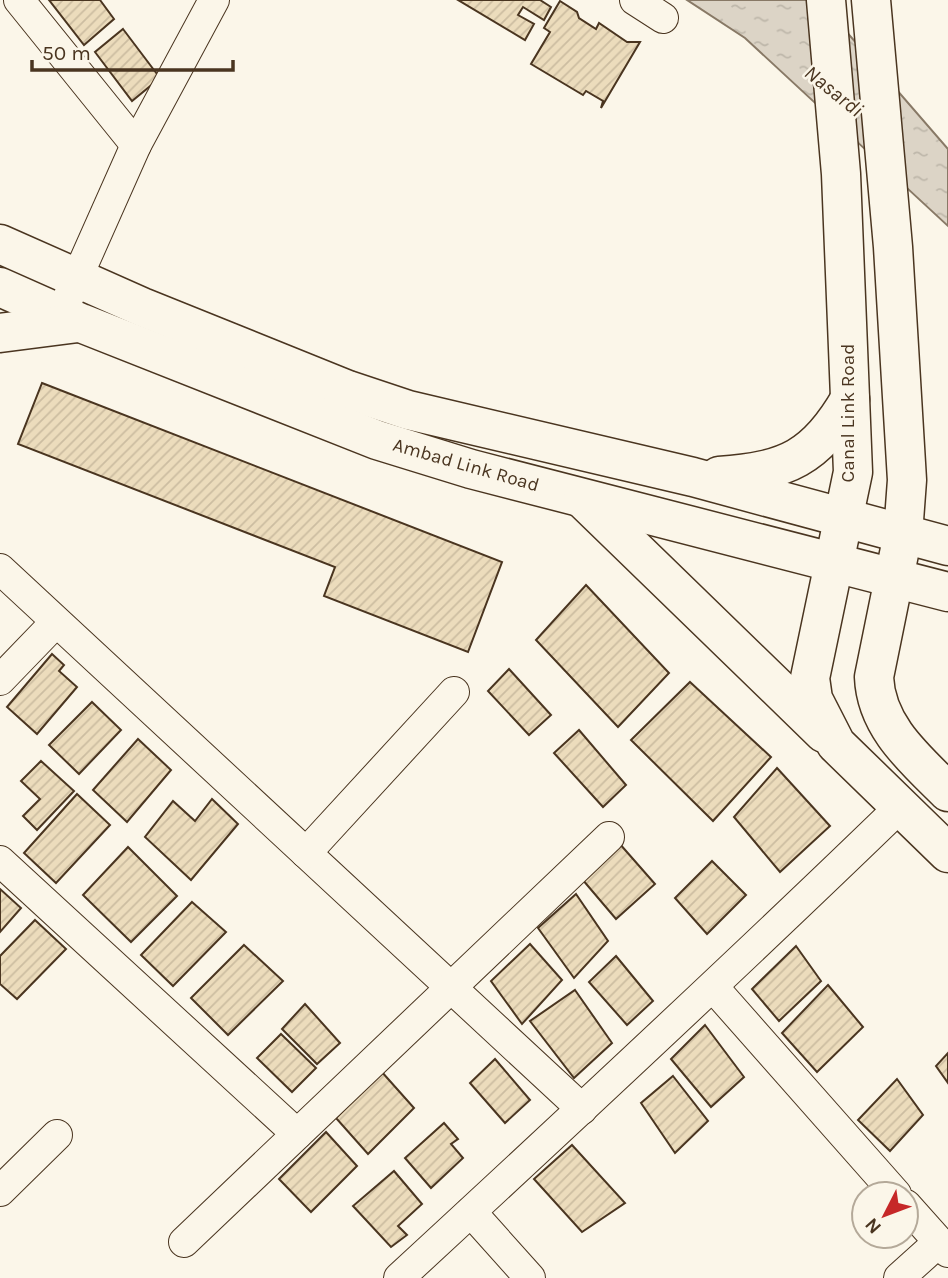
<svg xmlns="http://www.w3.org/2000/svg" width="948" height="1278" font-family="Karla,sans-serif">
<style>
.water{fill:url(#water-ripples);stroke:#887966;stroke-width:2}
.building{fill:url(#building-hatch);stroke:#4a3520;stroke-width:2}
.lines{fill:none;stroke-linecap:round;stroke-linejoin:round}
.minor-casing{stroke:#4a3520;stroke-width:32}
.major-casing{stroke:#4a3520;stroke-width:41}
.minor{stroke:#fbf6e9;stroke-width:30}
.major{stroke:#fbf6e9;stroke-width:38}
.labels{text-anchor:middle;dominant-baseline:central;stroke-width:5;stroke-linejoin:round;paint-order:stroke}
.street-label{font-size:19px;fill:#4a3520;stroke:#fbf6e9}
.water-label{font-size:21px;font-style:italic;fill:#4a3520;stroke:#fbf6e9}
</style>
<defs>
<pattern id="water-ripples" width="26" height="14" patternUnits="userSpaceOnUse" patternTransform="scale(1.75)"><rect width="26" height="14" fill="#dcd4c6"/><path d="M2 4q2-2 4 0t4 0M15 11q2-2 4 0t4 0" fill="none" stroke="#beb7aa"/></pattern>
<pattern id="building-hatch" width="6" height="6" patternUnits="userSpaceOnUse" patternTransform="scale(1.75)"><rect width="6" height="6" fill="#ecdcbc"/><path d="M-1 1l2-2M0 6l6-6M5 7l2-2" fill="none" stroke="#ccbda1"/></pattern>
</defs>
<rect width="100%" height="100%" fill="#fbf6e9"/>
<path class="water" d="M 687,0 L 819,0 L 948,149 L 948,226 L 745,38 Z"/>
<g class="building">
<path d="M 49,0 L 100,0 L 114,19 L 84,45 Z"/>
<path d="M 458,0 L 540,0 L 551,7 L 544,20 L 523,7 L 518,15 L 534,24 L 525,40 Z"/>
<path d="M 560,1 L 577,12 L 579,18 L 596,29 L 599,23 L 627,42 L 640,42 L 601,108 L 603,101 L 586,91 L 583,95 L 531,64 L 550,32 L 544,28 Z"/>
<path d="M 123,29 L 160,78 L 132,101 L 95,52 Z"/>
<path d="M 42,383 L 502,562 L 468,652 L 324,596 L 335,567 L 18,444 Z"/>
<path d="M 586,585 L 669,673 L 618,727 L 536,640 Z"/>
<path d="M 52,654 L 64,665 L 59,671 L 77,687 L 37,734 L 7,707 Z"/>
<path d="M 509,669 L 551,715 L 529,735 L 488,691 Z"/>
<path d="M 690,682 L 771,757 L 713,821 L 631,740 Z"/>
<path d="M 92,702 L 121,730 L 79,774 L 49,745 Z"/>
<path d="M 579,730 L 626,785 L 603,807 L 554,753 Z"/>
<path d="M 138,739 L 171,770 L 127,822 L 93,790 Z"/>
<path d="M 41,761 L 74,791 L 37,830 L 23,816 L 40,799 L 21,781 Z"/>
<path d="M 777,768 L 830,826 L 780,872 L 734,817 Z"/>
<path d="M 77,794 L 110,825 L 56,883 L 24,853 Z"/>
<path d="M 212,799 L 238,824 L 191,880 L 145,837 L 173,801 L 195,821 Z"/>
<path d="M 619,843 L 655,884 L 616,919 L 582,879 Z"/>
<path d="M 128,847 L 177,896 L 131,942 L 83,895 Z"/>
<path d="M 712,861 L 746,895 L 707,934 L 675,898 Z"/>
<path d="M 0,889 L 21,908 L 0,932 Z"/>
<path d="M 576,894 L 608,941 L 574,978 L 538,928 Z"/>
<path d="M 192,902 L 226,932 L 173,986 L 141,955 Z"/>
<path d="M 35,920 L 66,949 L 17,999 L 0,984 L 0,956 Z"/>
<path d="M 530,944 L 562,980 L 522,1024 L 491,981 Z"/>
<path d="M 244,945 L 283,981 L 228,1035 L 191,998 Z"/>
<path d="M 796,946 L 821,981 L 779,1021 L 752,989 Z"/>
<path d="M 616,956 L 653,1001 L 627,1025 L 589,982 Z"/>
<path d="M 828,985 L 863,1027 L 817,1072 L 782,1033 Z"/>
<path d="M 575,990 L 612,1043 L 574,1078 L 530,1021 Z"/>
<path d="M 305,1004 L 340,1043 L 317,1064 L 282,1029 Z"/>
<path d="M 705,1025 L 744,1077 L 711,1107 L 671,1059 Z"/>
<path d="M 281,1034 L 316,1068 L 292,1092 L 257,1058 Z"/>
<path d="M 948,1053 L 948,1083 L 936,1066 Z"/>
<path d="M 495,1059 L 530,1100 L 505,1123 L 470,1083 Z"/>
<path d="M 381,1071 L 414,1108 L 368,1154 L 336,1118 Z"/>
<path d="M 673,1076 L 708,1121 L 675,1153 L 641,1103 Z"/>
<path d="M 897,1079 L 923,1115 L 890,1151 L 858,1120 Z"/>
<path d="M 444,1123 L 458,1139 L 451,1144 L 463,1158 L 431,1188 L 405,1158 Z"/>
<path d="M 326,1132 L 357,1166 L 311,1212 L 279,1179 Z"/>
<path d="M 572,1145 L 625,1203 L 582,1232 L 534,1179 Z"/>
<path d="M 394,1171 L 422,1204 L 398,1226 L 407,1235 L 391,1247 L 353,1206 Z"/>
</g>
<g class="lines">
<defs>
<g id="minor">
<path d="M 19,0 L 136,145"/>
<path d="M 635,0 L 663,18"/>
<path d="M 68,298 L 136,145 L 214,0"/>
<path d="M 0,569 L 582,1109"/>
<path d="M 0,680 L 56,622"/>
<path d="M 306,853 L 454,692"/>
<path d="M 0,861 L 297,1134"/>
<path d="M 714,988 L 896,1194"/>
<path d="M 0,1191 L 57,1135"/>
<path d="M 906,1205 L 948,1252"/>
<path d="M 471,1212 L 530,1278"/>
<path d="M 184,1242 L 609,837"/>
<path d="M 399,1278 C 568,1122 736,966 901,806"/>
<path d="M 899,1278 L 939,1242"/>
</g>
<g id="major">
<path d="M 826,0 L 841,174 L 853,472 L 810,678 L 813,699 L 836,744 L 948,853"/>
<path d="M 871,0 L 893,247 L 907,480 L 903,534 L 874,677 C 876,727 915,759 948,792"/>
<path d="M 0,244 L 142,307 L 348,390 L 408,410 L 693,477 L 948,546"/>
<path d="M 0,287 L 81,323 L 377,440 L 471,469 L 948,592"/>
<path d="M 0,333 L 78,323"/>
<path d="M 719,476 C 787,471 816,458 850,399"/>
<path d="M 583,499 L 824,733"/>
</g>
</defs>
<use href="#minor" class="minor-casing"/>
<use href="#major" class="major-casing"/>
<use href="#minor" class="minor"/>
<use href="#major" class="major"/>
</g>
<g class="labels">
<g class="street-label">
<text transform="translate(848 413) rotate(-90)">Canal Link Road</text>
<text transform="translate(466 465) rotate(16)">Ambad Link Road</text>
</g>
<g class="water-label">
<text transform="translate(834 91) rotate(39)">Nasardi</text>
</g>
</g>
<g transform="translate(885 1215) rotate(228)"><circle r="33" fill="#fbf6e9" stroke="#b4a999" stroke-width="2"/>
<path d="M0-5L12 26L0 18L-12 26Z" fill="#c62828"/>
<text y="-10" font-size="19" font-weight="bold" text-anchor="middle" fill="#4a3520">N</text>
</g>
<path d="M32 60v10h201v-10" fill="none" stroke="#4a3520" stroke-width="3.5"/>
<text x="42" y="60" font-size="21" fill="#4a3520" stroke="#fbf6e9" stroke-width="5" paint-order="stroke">50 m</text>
</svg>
